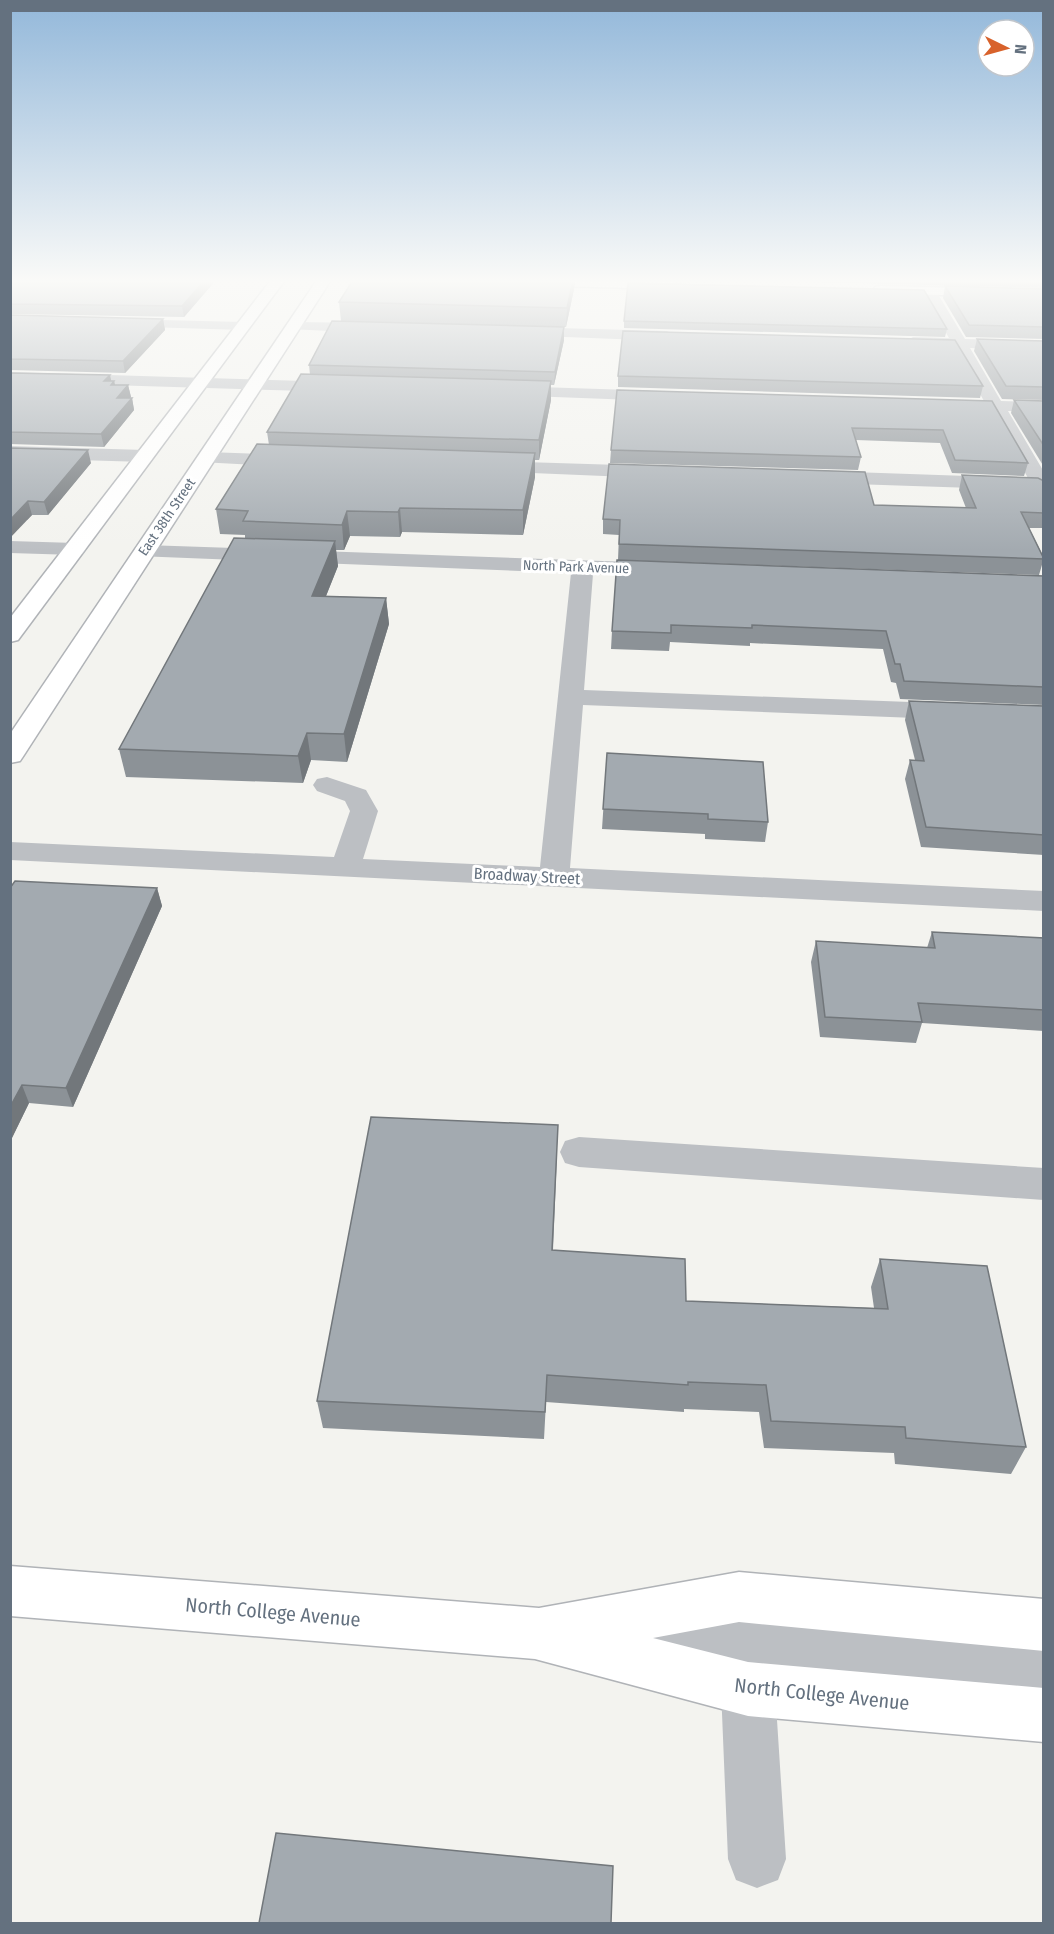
<svg xmlns="http://www.w3.org/2000/svg" width="1054" height="1934" font-family="'Fira Sans Condensed',sans-serif">
<style>
.lines{fill:none;stroke-linecap:round;stroke-linejoin:round}
.major-casing{stroke:#b0b3b7;stroke-width:3}
.minor{fill:#bcbfc3;fill-rule:evenodd}
.major{fill:#fff;fill-rule:evenodd}
.wall{fill:#8c9297}
.shaded-wall{fill:#72777b}
.building{fill:#a3aab0;stroke:#72777b;stroke-width:1.5}
.labels{text-anchor:middle;dominant-baseline:central;stroke-width:6;stroke-linejoin:round;paint-order:stroke}
.far-street-label{font-size:14px;fill:#64717f;stroke:#fff}
.street-label{font-size:16px;fill:#64717f;stroke:#fff}
.near-street-label{font-size:20px;fill:#64717f;stroke:#fff}
</style>
<rect width="100%" height="100%" fill="#f3f3ef"/>
<g class="lines">
<defs>
<g id="major">
<path d="M 271,280 L 285,280 L 18,640 L 10,642 L 10,618 Z"/>
<path d="M 317,280 L 331,280 L 24,755 L 20,761 L 10,763 L 10,734 Z"/>
<path d="M 469,280 L 655,280 L 672,281 L 679,285 L 672,289 L 476,284 Z"/>
<path d="M 880,286 L 1044,290 L 1044,298 L 875,293 L 873,290 L 875,287 Z"/>
<path d="M 10,1566 L 539,1608 L 739,1572 L 1044,1599 L 1044,1651 L 739,1622 L 653,1638 L 748,1662 L 1044,1688 L 1044,1742 L 748,1716 L 535,1659 L 10,1616 Z"/>
</g>
</defs>
<use href="#major" class="major-casing"/>
<g class="minor">
<path d="M 929,287 L 936,291 L 965,339 L 1044,341 L 1044,351 L 970,348 L 1001,401 L 1044,402 L 1044,412 L 1008,411 L 1044,472 L 1044,495 L 1037,493 L 1035,490 L 823,483 L 816,481 L 813,477 L 816,473 L 823,471 L 1028,478 L 990,411 L 949,410 L 943,409 L 940,405 L 943,401 L 984,401 L 954,348 L 913,347 L 905,342 L 913,337 L 949,338 L 922,291 Z"/>
<path d="M 119,319 L 243,322 L 250,326 L 243,330 L 114,326 L 112,323 Z"/>
<path d="M 293,322 L 373,323 L 381,328 L 373,333 L 288,329 L 286,326 L 288,323 Z"/>
<path d="M 520,327 L 667,331 L 675,336 L 667,341 L 515,335 L 512,332 Z"/>
<path d="M 10,372 L 340,382 L 348,387 L 340,392 L 10,382 Z"/>
<path d="M 506,386 L 661,391 L 667,392 L 669,396 L 667,400 L 661,401 L 500,395 L 498,391 L 500,387 Z"/>
<path d="M 10,446 L 145,450 L 152,452 L 154,456 L 152,460 L 145,462 L 10,458 Z"/>
<path d="M 207,452 L 292,455 L 299,457 L 301,461 L 299,465 L 292,467 L 200,462 L 198,458 L 200,454 Z"/>
<path d="M 491,461 L 652,466 L 659,468 L 662,472 L 659,476 L 652,478 L 484,471 L 482,467 L 484,463 Z"/>
<path d="M 10,541 L 75,543 L 83,544 L 86,549 L 83,554 L 75,555 L 10,553 Z"/>
<path d="M 145,545 L 661,563 L 669,565 L 672,570 L 669,575 L 661,577 L 593,574 L 584,690 L 1044,707 L 1044,723 L 583,705 L 570,868 L 1044,891 L 1044,911 L 10,860 L 10,842 L 334,857 L 350,811 L 345,801 L 317,791 L 313,785 L 317,779 L 327,777 L 366,790 L 378,811 L 363,859 L 540,867 L 571,573 L 137,556 L 134,551 L 137,546 Z"/>
<path d="M 579,1137 L 1044,1168 L 1044,1200 L 579,1167 L 565,1163 L 560,1152 L 565,1141 Z"/>
<path d="M 615,1609 L 730,1613 L 1044,1641 L 1044,1693 L 761,1668 L 767,1670 L 775,1689 L 786,1859 L 778,1880 L 757,1888 L 736,1880 L 728,1859 L 721,1689 L 729,1670 L 740,1666 L 615,1661 L 597,1653 L 589,1635 L 597,1617 Z"/>
</g>
<use href="#major" class="major"/>
</g>
<g class="wall">
<path d="M 10,280 L 216,280 L 184,317 L 10,314 Z"/>
<path d="M 353,280 L 575,280 L 574,289 L 566,327 L 485,325 L 564,327 L 564,340 L 554,385 L 551,385 L 551,400 L 539,460 L 535,460 L 535,477 L 523,535 L 402,532 L 400,537 L 350,536 L 344,550 L 336,550 L 338,566 L 326,596 L 386,598 L 389,624 L 347,762 L 311,760 L 303,783 L 126,777 L 119,749 L 245,538 L 245,535 L 220,534 L 216,509 L 269,445 L 267,432 L 310,375 L 309,365 L 341,321 L 339,302 Z"/>
<path d="M 733,280 L 1044,280 L 1044,288 Z"/>
<path d="M 945,286 L 1044,289 L 1044,339 L 966,337 L 943,298 Z"/>
<path d="M 10,315 L 163,319 L 165,330 L 125,373 L 10,370 Z"/>
<path d="M 624,321 L 947,329 L 945,337 L 624,328 Z"/>
<path d="M 977,339 L 1044,341 L 1044,400 L 1002,399 L 974,351 Z"/>
<path d="M 10,373 L 114,381 L 115,385 L 128,385 L 131,397 L 130,398 L 132,398 L 134,410 L 104,447 L 10,444 Z"/>
<path d="M 618,376 L 983,386 L 980,398 L 618,387 Z"/>
<path d="M 1014,400 L 1044,401 L 1044,467 L 1011,413 Z"/>
<path d="M 992,401 L 1028,463 L 1024,476 L 952,473 L 940,443 L 856,440 L 861,457 L 858,470 L 610,463 L 611,450 Z"/>
<path d="M 10,448 L 91,463 L 48,515 L 32,515 L 27,520 Z"/>
<path d="M 962,475 L 1044,481 L 1044,528 L 1029,528 L 1044,558 L 1039,575 L 618,560 L 619,535 L 603,534 L 603,519 L 874,505 L 966,508 L 959,490 Z"/>
<path d="M 1044,576 L 1044,705 L 900,699 L 896,683 L 891,682 L 883,649 L 750,643 L 750,646 L 670,642 L 669,651 L 611,649 L 612,631 Z"/>
<path d="M 909,701 L 1044,706 L 1044,855 L 921,847 L 905,779 L 910,760 L 915,760 L 905,720 Z"/>
<path d="M 607,753 L 768,822 L 765,842 L 705,839 L 705,834 L 602,829 Z"/>
<path d="M 10,888 L 157,888 L 162,906 L 73,1107 L 29,1103 L 10,1142 Z"/>
<path d="M 932,932 L 1044,938 L 1044,1031 L 922,1023 L 916,1043 L 820,1037 L 811,962 L 816,941 L 927,948 Z"/>
<path d="M 557,1154 L 553,1250 L 686,1301 L 874,1308 L 871,1287 L 880,1259 L 1026,1447 L 1011,1474 L 895,1464 L 894,1453 L 764,1448 L 759,1412 L 684,1409 L 684,1412 L 546,1402 L 544,1439 L 323,1428 L 317,1401 Z"/>
</g>
<g class="shaded-wall">
<path d="M 205,280 L 216,280 L 184,317 L 182,306 Z"/>
<path d="M 573,280 L 575,280 L 574,289 L 566,327 L 567,308 Z"/>
<path d="M 163,319 L 165,330 L 125,373 L 123,361 Z"/>
<path d="M 564,327 L 564,340 L 554,385 L 555,372 Z"/>
<path d="M 110,375 L 112,384 L 114,381 L 117,393 L 104,381 Z"/>
<path d="M 551,381 L 551,400 L 539,460 L 539,440 Z"/>
<path d="M 128,385 L 131,397 L 119,410 L 117,398 Z"/>
<path d="M 132,398 L 134,410 L 104,447 L 101,434 Z"/>
<path d="M 88,450 L 91,463 L 48,515 L 44,502 Z"/>
<path d="M 535,453 L 535,477 L 523,535 L 523,510 Z"/>
<path d="M 28,501 L 32,515 L 10,538 L 10,520 Z"/>
<path d="M 400,508 L 402,532 L 400,537 L 398,512 Z"/>
<path d="M 347,511 L 350,536 L 344,550 L 342,525 Z"/>
<path d="M 335,541 L 338,566 L 316,621 L 312,596 Z"/>
<path d="M 386,598 L 389,624 L 347,762 L 344,734 Z"/>
<path d="M 307,733 L 311,760 L 303,783 L 298,756 Z"/>
<path d="M 157,888 L 162,906 L 73,1107 L 66,1088 Z"/>
<path d="M 22,1085 L 29,1103 L 10,1142 L 10,1107 Z"/>
</g>
<g class="building">
<path d="M 10,280 L 205,280 L 182,306 L 10,304 Z"/>
<path d="M 353,280 L 573,280 L 567,308 L 339,302 Z"/>
<path d="M 628,283 L 924,290 L 947,329 L 624,321 Z"/>
<path d="M 945,286 L 1044,289 L 1044,327 L 969,325 Z"/>
<path d="M 10,315 L 163,319 L 123,361 L 10,359 Z"/>
<path d="M 332,321 L 564,327 L 555,372 L 309,365 Z"/>
<path d="M 623,331 L 955,340 L 983,386 L 618,376 Z"/>
<path d="M 977,339 L 1044,341 L 1044,387 L 1006,386 Z"/>
<path d="M 10,373 L 110,375 L 104,381 L 114,381 L 111,385 L 128,385 L 117,398 L 132,398 L 101,434 L 10,432 Z"/>
<path d="M 301,374 L 551,381 L 539,440 L 267,432 Z"/>
<path d="M 617,390 L 992,401 L 1028,463 L 955,460 L 943,430 L 852,428 L 861,457 L 611,450 Z"/>
<path d="M 1014,400 L 1044,401 L 1044,446 Z"/>
<path d="M 257,444 L 535,453 L 523,510 L 400,508 L 398,512 L 347,511 L 342,525 L 243,521 L 248,511 L 216,509 Z"/>
<path d="M 10,448 L 88,450 L 44,502 L 28,501 L 10,520 Z"/>
<path d="M 609,464 L 865,472 L 874,505 L 976,508 L 962,475 L 1038,478 L 1044,481 L 1044,513 L 1021,512 L 1044,559 L 619,544 L 620,520 L 603,519 Z"/>
<path d="M 234,538 L 335,541 L 312,596 L 386,598 L 344,734 L 307,733 L 298,756 L 119,749 Z"/>
<path d="M 617,560 L 1044,576 L 1044,687 L 904,681 L 900,664 L 895,664 L 886,631 L 752,625 L 752,628 L 671,625 L 671,633 L 612,631 Z"/>
<path d="M 909,701 L 1044,706 L 1044,835 L 926,827 L 910,760 L 924,761 Z"/>
<path d="M 607,753 L 763,762 L 768,822 L 708,819 L 708,814 L 603,809 Z"/>
<path d="M 15,881 L 157,888 L 66,1088 L 22,1085 L 10,1107 L 10,888 Z"/>
<path d="M 932,932 L 1044,938 L 1044,1010 L 918,1003 L 922,1022 L 825,1017 L 816,941 L 935,948 Z"/>
<path d="M 371,1117 L 558,1125 L 552,1250 L 685,1259 L 686,1301 L 888,1309 L 880,1259 L 987,1266 L 1026,1447 L 906,1438 L 905,1427 L 771,1421 L 766,1385 L 688,1382 L 688,1385 L 547,1375 L 545,1412 L 317,1401 Z"/>
<path d="M 276,1833 L 613,1866 L 611,1923 L 259,1923 Z"/>
</g>
<linearGradient id="sky" x2="0" y2="1"><stop stop-color="#93b8da"/><stop offset="0.51" stop-color="#fafaf8"/><stop offset="1" stop-color="#fafaf8" stop-opacity="0"/></linearGradient>
<rect width="1054" height="551" fill="url(#sky)"/>
<g class="labels">
<g class="far-street-label">
<text transform="translate(167 517) rotate(-56)">East 38th Street</text>
<text transform="translate(576 567) rotate(2)">North Park Avenue</text>
</g>
<g class="street-label">
<text transform="translate(527 876) rotate(3)">Broadway Street</text>
</g>
<g class="near-street-label">
<text transform="translate(273 1612) rotate(5)">North College Avenue</text>
<text transform="translate(822 1694) rotate(6)">North College Avenue</text>
</g>
</g>
<rect width="1054" height="1934" fill="none" stroke="#64717f" stroke-width="24"/>
<g transform="translate(1006 48) rotate(95)"><circle r="28" fill="#ffffff" stroke="#c1c6cc" stroke-width="1.5"/>
<path d="M0-4.5L10 22L0 15L-10 22Z" fill="#d8622b"/>
<text y="-9" font-size="16" font-weight="bold" text-anchor="middle" fill="#64717f">N</text>
</g>
</svg>
